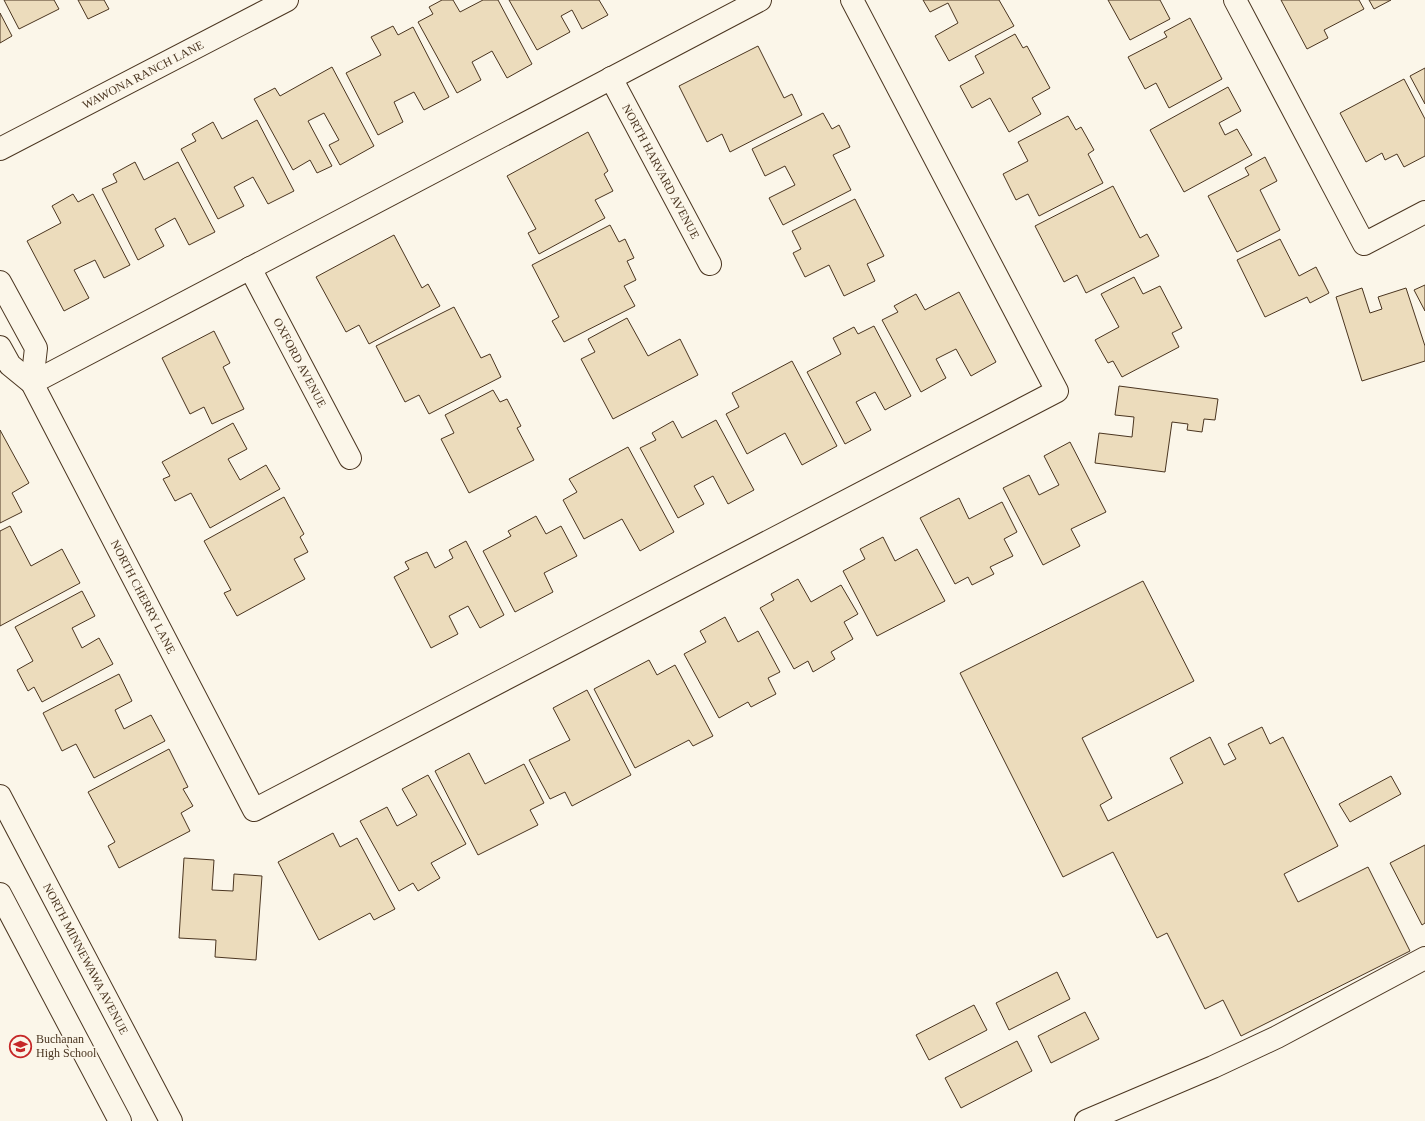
<svg xmlns="http://www.w3.org/2000/svg" width="1425" height="1121" font-family="'Times New Roman',serif">
<style>
.building{fill:#ecdcbc;stroke:#4a3520}
.lines{fill:none;stroke-linecap:round;stroke-linejoin:round}
.minor-casing{stroke:#4a3520;stroke-width:24}
.major-casing{stroke:#4a3520;stroke-width:24}
.minor{stroke:#fbf6e9;stroke-width:22}
.major{stroke:#fbf6e9;stroke-width:22}
.labels{text-anchor:middle;dominant-baseline:central;stroke-width:3;stroke-linejoin:round;paint-order:stroke}
.street-label{font-size:12px;fill:#4a3520;stroke:#fbf6e9}
.poi-label{font-size:12px;fill:#4a3520;stroke:#fbf6e9;text-anchor:start}
</style>
<rect width="100%" height="100%" fill="#fbf6e9"/>
<g class="building">
<path d="M 4,0 L 54,0 L 59,9 L 19,29 Z"/>
<path d="M 78,0 L 104,0 L 109,9 L 88,19 Z"/>
<path d="M 442,0 L 453,0 L 460,12 L 483,0 L 498,0 L 532,64 L 507,78 L 492,51 L 472,62 L 481,80 L 457,93 L 418,22 L 433,14 L 429,7 Z"/>
<path d="M 509,0 L 599,0 L 608,15 L 582,29 L 572,10 L 561,16 L 570,32 L 537,50 Z"/>
<path d="M 923,0 L 999,0 L 1014,26 L 949,61 L 935,36 L 958,23 L 948,3 L 930,12 Z"/>
<path d="M 1108,0 L 1160,0 L 1170,19 L 1130,40 Z"/>
<path d="M 1281,0 L 1359,0 L 1364,9 L 1324,30 L 1328,38 L 1307,49 Z"/>
<path d="M 1369,0 L 1391,0 L 1374,9 Z"/>
<path d="M 0,13 L 12,36 L 0,43 Z"/>
<path d="M 1190,18 L 1222,79 L 1169,108 L 1156,83 L 1145,89 L 1128,57 L 1167,37 L 1164,32 Z"/>
<path d="M 393,26 L 398,35 L 413,27 L 449,97 L 424,110 L 414,92 L 394,102 L 403,122 L 378,135 L 346,73 L 381,55 L 371,37 Z"/>
<path d="M 1015,34 L 1023,48 L 1027,46 L 1050,88 L 1032,98 L 1041,114 L 1009,132 L 990,98 L 972,108 L 960,86 L 984,73 L 975,56 Z"/>
<path d="M 758,46 L 784,98 L 792,94 L 802,115 L 730,152 L 722,134 L 707,142 L 679,86 Z"/>
<path d="M 332,67 L 374,146 L 340,165 L 329,145 L 339,140 L 324,113 L 308,121 L 332,166 L 317,173 L 310,160 L 293,170 L 254,99 L 275,88 L 280,96 Z"/>
<path d="M 1425,68 L 1425,104 L 1410,76 Z"/>
<path d="M 1404,79 L 1425,119 L 1425,156 L 1404,167 L 1397,154 L 1385,160 L 1382,153 L 1366,162 L 1340,113 Z"/>
<path d="M 1228,87 L 1241,111 L 1219,123 L 1225,135 L 1237,129 L 1252,155 L 1184,192 L 1150,130 Z"/>
<path d="M 823,113 L 832,129 L 839,125 L 850,147 L 833,155 L 851,190 L 783,225 L 769,198 L 795,185 L 785,166 L 765,176 L 752,149 Z"/>
<path d="M 1068,116 L 1076,130 L 1081,127 L 1094,150 L 1088,154 L 1103,183 L 1039,216 L 1028,194 L 1016,200 L 1003,174 L 1028,161 L 1018,142 Z"/>
<path d="M 257,120 L 294,191 L 268,204 L 253,177 L 234,187 L 244,206 L 218,219 L 181,149 L 196,141 L 192,134 L 213,122 L 222,139 Z"/>
<path d="M 588,132 L 608,171 L 604,174 L 613,191 L 595,200 L 605,218 L 539,254 L 528,233 L 536,229 L 507,176 Z"/>
<path d="M 1265,157 L 1277,181 L 1260,190 L 1280,230 L 1237,252 L 1208,196 L 1249,175 L 1245,168 Z"/>
<path d="M 135,162 L 144,180 L 178,162 L 215,232 L 189,245 L 175,218 L 155,229 L 164,246 L 138,260 L 102,189 L 117,182 L 113,174 Z"/>
<path d="M 1113,186 L 1140,238 L 1147,234 L 1159,256 L 1086,293 L 1077,275 L 1064,282 L 1035,226 Z"/>
<path d="M 73,194 L 78,202 L 93,194 L 130,265 L 104,278 L 95,260 L 74,270 L 89,298 L 64,311 L 27,241 L 61,223 L 52,206 Z"/>
<path d="M 855,199 L 884,256 L 867,264 L 875,281 L 844,296 L 829,265 L 805,277 L 793,253 L 801,249 L 792,231 Z"/>
<path d="M 610,225 L 619,242 L 625,239 L 634,258 L 627,261 L 636,280 L 624,286 L 635,306 L 564,342 L 552,321 L 559,317 L 532,265 Z"/>
<path d="M 394,235 L 422,288 L 428,284 L 440,306 L 369,344 L 359,325 L 346,332 L 316,277 Z"/>
<path d="M 1280,239 L 1299,276 L 1316,267 L 1329,293 L 1310,303 L 1307,297 L 1265,317 L 1237,260 Z"/>
<path d="M 1134,277 L 1143,294 L 1160,286 L 1182,328 L 1172,333 L 1179,347 L 1122,377 L 1113,361 L 1108,363 L 1095,340 L 1119,327 L 1101,294 Z"/>
<path d="M 1425,285 L 1425,311 L 1414,290 Z"/>
<path d="M 1362,288 L 1370,313 L 1382,309 L 1378,297 L 1406,288 L 1425,346 L 1425,361 L 1362,381 L 1336,297 Z"/>
<path d="M 959,292 L 996,362 L 971,376 L 956,349 L 936,359 L 946,378 L 921,392 L 882,320 L 898,312 L 894,306 L 916,294 L 925,310 Z"/>
<path d="M 454,307 L 481,358 L 490,354 L 501,377 L 429,414 L 419,395 L 405,402 L 376,346 Z"/>
<path d="M 627,318 L 648,356 L 680,339 L 698,375 L 613,419 L 581,359 L 595,352 L 588,339 Z"/>
<path d="M 874,326 L 911,396 L 885,410 L 875,392 L 856,402 L 871,430 L 845,444 L 807,372 L 841,354 L 833,338 L 854,327 L 858,334 Z"/>
<path d="M 214,331 L 230,363 L 223,367 L 244,409 L 212,424 L 204,407 L 190,414 L 162,358 Z"/>
<path d="M 792,361 L 837,446 L 802,465 L 785,433 L 747,454 L 726,414 L 739,407 L 732,393 Z"/>
<path d="M 1119,386 L 1218,399 L 1215,420 L 1204,419 L 1202,432 L 1187,430 L 1188,424 L 1172,422 L 1165,472 L 1095,463 L 1099,433 L 1132,437 L 1134,417 L 1115,415 Z"/>
<path d="M 493,390 L 500,402 L 507,399 L 521,426 L 517,428 L 534,460 L 469,493 L 441,439 L 454,433 L 445,415 Z"/>
<path d="M 716,420 L 754,490 L 728,504 L 713,476 L 694,486 L 704,504 L 678,518 L 640,448 L 656,440 L 652,433 L 673,421 L 682,438 Z"/>
<path d="M 233,423 L 247,449 L 228,459 L 240,480 L 266,465 L 280,489 L 210,528 L 191,493 L 175,501 L 163,479 L 170,476 L 162,462 Z"/>
<path d="M 0,430 L 29,483 L 12,493 L 22,512 L 0,523 Z"/>
<path d="M 1070,442 L 1106,512 L 1071,529 L 1080,546 L 1043,565 L 1003,488 L 1029,475 L 1039,495 L 1059,485 L 1044,456 Z"/>
<path d="M 628,447 L 674,532 L 640,551 L 622,519 L 584,539 L 563,500 L 577,492 L 569,479 Z"/>
<path d="M 284,497 L 304,534 L 300,537 L 308,552 L 294,559 L 305,579 L 237,616 L 224,593 L 231,590 L 204,541 Z"/>
<path d="M 959,498 L 969,519 L 1002,502 L 1017,532 L 1004,539 L 1013,556 L 990,567 L 994,574 L 972,585 L 968,577 L 955,584 L 920,518 Z"/>
<path d="M 536,516 L 546,534 L 561,526 L 577,556 L 544,573 L 553,592 L 515,612 L 483,551 L 511,536 L 508,531 Z"/>
<path d="M 10,526 L 31,566 L 62,549 L 80,583 L 0,626 L 0,531 Z"/>
<path d="M 883,537 L 895,561 L 917,549 L 945,601 L 877,636 L 843,571 L 865,559 L 860,549 Z"/>
<path d="M 466,541 L 504,615 L 480,628 L 468,606 L 449,616 L 458,634 L 431,648 L 394,577 L 409,569 L 405,562 L 427,552 L 435,568 L 453,558 L 449,550 Z"/>
<path d="M 798,579 L 811,602 L 841,585 L 858,614 L 844,622 L 853,639 L 831,652 L 835,659 L 813,672 L 808,661 L 794,669 L 760,608 L 774,600 L 771,594 Z"/>
<path d="M 1143,581 L 1194,681 L 1082,738 L 1112,798 L 1100,805 L 1108,821 L 1183,783 L 1170,758 L 1210,737 L 1224,765 L 1236,759 L 1228,744 L 1262,727 L 1270,744 L 1283,737 L 1338,846 L 1284,874 L 1298,902 L 1368,867 L 1410,951 L 1241,1036 L 1223,1000 L 1205,1009 L 1167,933 L 1157,938 L 1113,852 L 1063,877 L 960,673 Z"/>
<path d="M 82,591 L 95,616 L 72,628 L 82,648 L 99,638 L 113,664 L 42,702 L 34,687 L 28,691 L 17,670 L 33,661 L 15,627 Z"/>
<path d="M 725,617 L 738,642 L 758,631 L 780,672 L 768,678 L 776,694 L 751,707 L 748,702 L 719,718 L 684,654 L 706,642 L 700,631 Z"/>
<path d="M 649,660 L 657,675 L 675,665 L 713,736 L 693,746 L 689,740 L 635,768 L 594,689 Z"/>
<path d="M 119,674 L 132,701 L 115,710 L 124,729 L 151,715 L 165,741 L 94,778 L 76,744 L 62,751 L 43,713 Z"/>
<path d="M 587,690 L 631,775 L 572,806 L 565,792 L 550,799 L 529,760 L 570,740 L 553,708 Z"/>
<path d="M 169,749 L 188,787 L 183,789 L 193,806 L 181,813 L 190,831 L 119,868 L 108,846 L 115,842 L 88,792 Z"/>
<path d="M 469,753 L 485,784 L 524,764 L 544,803 L 530,810 L 538,825 L 478,855 L 435,771 Z"/>
<path d="M 428,775 L 466,844 L 431,863 L 440,878 L 418,891 L 413,883 L 399,891 L 360,821 L 387,807 L 397,826 L 417,815 L 402,789 Z"/>
<path d="M 1391,776 L 1401,794 L 1350,822 L 1339,804 Z"/>
<path d="M 333,833 L 340,847 L 357,838 L 395,909 L 374,920 L 370,913 L 319,940 L 278,862 Z"/>
<path d="M 1425,845 L 1425,923 L 1422,925 L 1390,863 Z"/>
<path d="M 184,858 L 214,860 L 212,890 L 233,891 L 234,874 L 262,876 L 256,960 L 215,957 L 216,940 L 179,938 Z"/>
<path d="M 1057,972 L 1070,999 L 1009,1030 L 996,1003 Z"/>
<path d="M 974,1005 L 987,1030 L 929,1060 L 916,1035 Z"/>
<path d="M 1085,1012 L 1099,1039 L 1051,1063 L 1038,1036 Z"/>
<path d="M 1017,1041 L 1032,1071 L 961,1108 L 945,1078 Z"/>
</g>
<g class="lines">
<defs>
<g id="minor">
<path d="M 1235,0 L 1364,244 L 1425,212"/>
<path id="s1" d="M 611,78 L 710,264"/>
<path id="s2" d="M 0,149 L 287,0"/>
<path id="s3" d="M 250,268 L 350,458"/>
<path d="M 0,282 L 36,348 L 32,383"/>
<path id="s4" d="M 0,347 L 10,365 L 32,383 L 254,810 L 1057,391 L 852,0"/>
<path d="M 32,383 L 760,0"/>
<path d="M 1086,1121 L 1213,1067 L 1277,1037 L 1425,958"/>
</g>
<g id="major">
<path id="s5" d="M 0,796 L 171,1121"/>
<path d="M 0,894 L 120,1121"/>
</g>
</defs>
<use href="#minor" class="minor-casing"/>
<use href="#major" class="major-casing"/>
<use href="#minor" class="minor"/>
<use href="#major" class="major"/>
</g>
<defs>
<symbol id="school-ring" viewBox="-11 -11 22 22"><circle r="9.5" fill="#fbf6e9" stroke="#c62828" stroke-width="1.5"/><path d="M0-5L7-2L0 1L-7-2ZM-4 1L0 2.5L4 1V4Q0 6-4 4Z" fill="#c62828"/></symbol>
</defs>
<g fill-rule="evenodd">
<use href="#school-ring" x="8" y="1034" width="25" height="25"/>
</g>
<g class="labels">
<g class="street-label">
<text stroke="none"><textPath href="#s2" startOffset="161">WAWONA RANCH LANE</textPath></text>
<text stroke="none"><textPath href="#s1" startOffset="106">NORTH HARVARD AVENUE</textPath></text>
<text stroke="none"><textPath href="#s3" startOffset="107">OXFORD AVENUE</textPath></text>
<text stroke="none"><textPath href="#s4" startOffset="290">NORTH CHERRY LANE</textPath></text>
<text stroke="none"><textPath href="#s5" startOffset="184">NORTH MINNEWAWA AVENUE</textPath></text>
</g>
<g class="poi-label">
<text x="36" y="1039">Buchanan<tspan x="36" dy="14">High School</tspan></text>
</g>
</g>
</svg>
